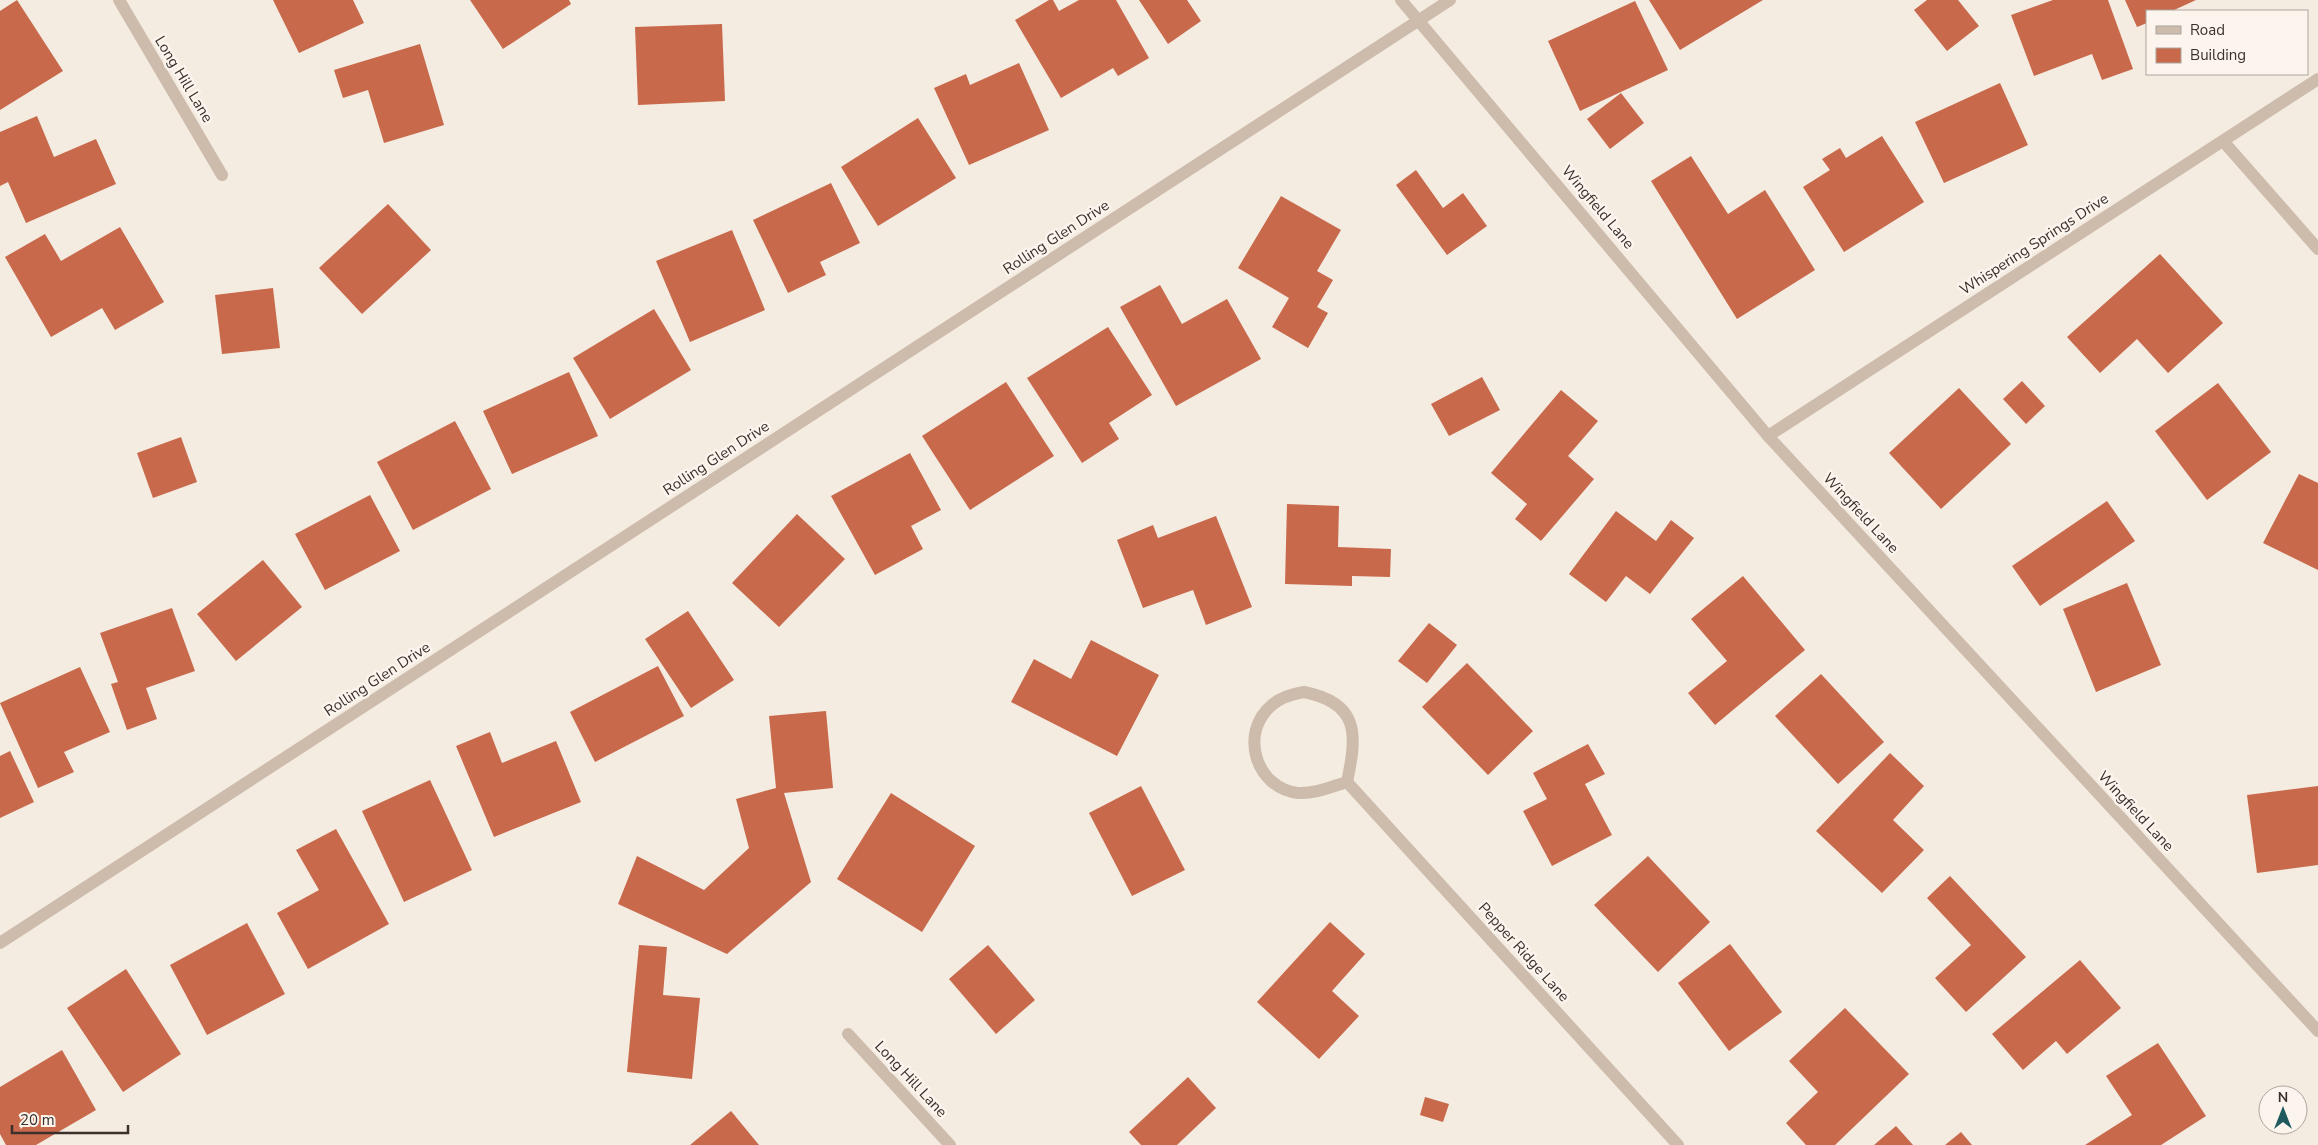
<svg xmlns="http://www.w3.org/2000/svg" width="2318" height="1145" font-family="'Nunito Sans',sans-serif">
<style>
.building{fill:#c8694b}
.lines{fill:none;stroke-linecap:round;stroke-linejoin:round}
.minor{stroke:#cdbbac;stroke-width:12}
.labels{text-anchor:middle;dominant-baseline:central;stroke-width:5;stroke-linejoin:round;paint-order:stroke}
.street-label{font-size:15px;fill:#3b302b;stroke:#fbf5ee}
</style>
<rect width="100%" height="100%" fill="#f4ebe1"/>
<g class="building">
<path d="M 17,0 L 63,71 L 0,110 L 0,11 Z"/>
<path d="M 273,0 L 353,0 L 364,23 L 299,53 Z"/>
<path d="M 470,0 L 569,0 L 571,4 L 503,49 Z"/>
<path d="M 1049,0 L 1053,0 L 1059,11 L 1079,0 L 1116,0 L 1149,58 L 1118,76 L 1113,68 L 1061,98 L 1015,20 Z"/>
<path d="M 1139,0 L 1187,0 L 1201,21 L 1168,44 Z"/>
<path d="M 1649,0 L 1763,0 L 1680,50 Z"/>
<path d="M 1927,0 L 1958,0 L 1979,26 L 1947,51 L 1914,10 Z"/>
<path d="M 2053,0 L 2108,0 L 2133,69 L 2102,80 L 2092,54 L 2034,76 L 2011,15 Z"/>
<path d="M 2125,0 L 2196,0 L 2172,11 L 2147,11 L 2147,23 L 2137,27 Z"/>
<path d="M 1635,1 L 1668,70 L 1580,111 L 1548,41 Z"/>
<path d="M 722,24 L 725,101 L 638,105 L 635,27 Z"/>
<path d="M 420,44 L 444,125 L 384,143 L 368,90 L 343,98 L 334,70 Z"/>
<path d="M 1019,63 L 1049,130 L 969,165 L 934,88 L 966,74 L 970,85 Z"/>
<path d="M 2000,83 L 2028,145 L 1944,183 L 1915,122 Z"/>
<path d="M 1621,93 L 1644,123 L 1610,149 L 1587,119 Z"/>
<path d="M 37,116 L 54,157 L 96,139 L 116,184 L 26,223 L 8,182 L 0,186 L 0,132 Z"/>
<path d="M 918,118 L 956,178 L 878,226 L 841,167 Z"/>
<path d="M 1882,136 L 1924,202 L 1844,252 L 1803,187 L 1830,170 L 1822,159 L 1840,148 L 1846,158 Z"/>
<path d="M 1691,156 L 1728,214 L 1765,190 L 1815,270 L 1737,319 L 1651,181 Z"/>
<path d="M 1416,170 L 1443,208 L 1463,193 L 1487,226 L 1447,255 L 1396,185 Z"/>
<path d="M 831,183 L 860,243 L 820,262 L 826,275 L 788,293 L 753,220 Z"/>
<path d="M 1281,196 L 1341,230 L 1317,271 L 1333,280 L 1317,307 L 1328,313 L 1308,348 L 1272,327 L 1289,298 L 1238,268 Z"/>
<path d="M 388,204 L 431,250 L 362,314 L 319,268 Z"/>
<path d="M 120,227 L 164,302 L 115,330 L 102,308 L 51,337 L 5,257 L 45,234 L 61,261 Z"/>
<path d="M 732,230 L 765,310 L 690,342 L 656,261 Z"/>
<path d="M 2160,254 L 2223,323 L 2168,373 L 2137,339 L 2100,373 L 2067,337 Z"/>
<path d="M 1160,285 L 1182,324 L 1227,299 L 1261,359 L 1176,406 L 1120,307 Z"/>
<path d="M 273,288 L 280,348 L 222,354 L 215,295 Z"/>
<path d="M 654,309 L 691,370 L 610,419 L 573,358 Z"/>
<path d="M 1108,327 L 1152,395 L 1109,423 L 1119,439 L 1082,463 L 1027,378 Z"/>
<path d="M 569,372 L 598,436 L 512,474 L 483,411 Z"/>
<path d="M 1482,377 L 1500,410 L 1449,436 L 1431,404 Z"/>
<path d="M 2022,381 L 2045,406 L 2026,424 L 2003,399 Z"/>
<path d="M 1006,382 L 1054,456 L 970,510 L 922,436 Z"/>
<path d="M 2218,383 L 2271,452 L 2207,500 L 2155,431 Z"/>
<path d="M 1959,388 L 2011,444 L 1941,509 L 1889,453 Z"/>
<path d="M 1561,390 L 1598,421 L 1568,456 L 1594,479 L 1541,541 L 1515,519 L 1527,504 L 1491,473 Z"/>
<path d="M 455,421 L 491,489 L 413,530 L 377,462 Z"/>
<path d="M 181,437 L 197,482 L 153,498 L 137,453 Z"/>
<path d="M 910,453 L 941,510 L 911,526 L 923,549 L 875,575 L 831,496 Z"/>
<path d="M 2299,474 L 2318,483 L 2318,570 L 2263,543 Z"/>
<path d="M 370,495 L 400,551 L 325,590 L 295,534 Z"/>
<path d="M 2107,501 L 2135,541 L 2040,606 L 2012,566 Z"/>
<path d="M 1287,504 L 1339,506 L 1338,547 L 1391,549 L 1390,577 L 1352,576 L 1352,586 L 1285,584 Z"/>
<path d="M 1616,511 L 1656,541 L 1671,520 L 1694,538 L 1650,594 L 1626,576 L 1606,602 L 1569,574 Z"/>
<path d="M 797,514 L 845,559 L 779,627 L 732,583 Z"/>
<path d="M 1216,516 L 1252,607 L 1206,625 L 1193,590 L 1143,608 L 1117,540 L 1153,525 L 1158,538 Z"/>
<path d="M 263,560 L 302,607 L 236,661 L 197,614 Z"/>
<path d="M 1743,576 L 1805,650 L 1715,725 L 1688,693 L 1727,661 L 1691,619 Z"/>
<path d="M 2127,583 L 2161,665 L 2096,692 L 2063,609 Z"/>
<path d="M 172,608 L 195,671 L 146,688 L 157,719 L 127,730 L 111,684 L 118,682 L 100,633 Z"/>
<path d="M 688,611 L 734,680 L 691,708 L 645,639 Z"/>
<path d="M 1429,623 L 1457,645 L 1427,683 L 1398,661 Z"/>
<path d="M 1091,640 L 1159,675 L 1117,756 L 1011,702 L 1034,659 L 1071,679 Z"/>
<path d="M 1467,663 L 1533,731 L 1488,775 L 1422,707 Z"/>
<path d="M 658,666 L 684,716 L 595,762 L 570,712 Z"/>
<path d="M 80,667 L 110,732 L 64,752 L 74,772 L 38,788 L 0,703 Z"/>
<path d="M 1821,674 L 1884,742 L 1838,784 L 1775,716 Z"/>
<path d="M 826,711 L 833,788 L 784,793 L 811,882 L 727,954 L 618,904 L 637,856 L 704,890 L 749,848 L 736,799 L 776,788 L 769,716 Z"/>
<path d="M 490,732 L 502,763 L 556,741 L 581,802 L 494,837 L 456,746 Z"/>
<path d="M 1588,744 L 1605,774 L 1585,784 L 1612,835 L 1552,866 L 1523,811 L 1547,799 L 1533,773 Z"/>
<path d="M 10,751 L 34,802 L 0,818 L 0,756 Z"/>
<path d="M 1890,753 L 1924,786 L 1893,820 L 1924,850 L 1882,893 L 1816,831 Z"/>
<path d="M 430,780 L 472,870 L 404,902 L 362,811 Z"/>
<path d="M 1141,786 L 1185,870 L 1132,896 L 1089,813 Z"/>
<path d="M 2318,786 L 2318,865 L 2257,873 L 2247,795 Z"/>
<path d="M 891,793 L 975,846 L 922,932 L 837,879 Z"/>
<path d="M 336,829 L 389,924 L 308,969 L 277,913 L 319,890 L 296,850 Z"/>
<path d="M 1648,856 L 1710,922 L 1658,972 L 1594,905 Z"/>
<path d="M 1950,876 L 2026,957 L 1966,1012 L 1935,978 L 1971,945 L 1927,898 Z"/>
<path d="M 1330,922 L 1365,954 L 1332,991 L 1359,1016 L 1319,1059 L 1257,1002 Z"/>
<path d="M 247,923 L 285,994 L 207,1035 L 170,965 Z"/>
<path d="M 1730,944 L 1782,1012 L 1729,1051 L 1678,983 Z"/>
<path d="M 639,945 L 667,947 L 663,995 L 700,998 L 692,1079 L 627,1072 Z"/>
<path d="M 988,945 L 1035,1000 L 996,1034 L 949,979 Z"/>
<path d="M 2080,960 L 2121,1008 L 2067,1054 L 2056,1041 L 2023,1070 L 1992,1034 Z"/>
<path d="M 126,969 L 181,1054 L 123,1092 L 67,1008 Z"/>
<path d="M 1845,1008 L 1909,1074 L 1835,1145 L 1806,1145 L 1786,1123 L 1818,1092 L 1789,1061 Z"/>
<path d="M 2158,1043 L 2206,1116 L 2161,1145 L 2085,1145 L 2132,1115 L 2106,1076 Z"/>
<path d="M 62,1050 L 96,1110 L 36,1145 L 6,1145 L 0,1134 L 0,1087 Z"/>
<path d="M 1188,1077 L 1216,1108 L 1177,1145 L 1141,1145 L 1129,1132 Z"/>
<path d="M 1425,1097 L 1449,1104 L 1443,1122 L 1420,1115 Z"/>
<path d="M 731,1111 L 759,1145 L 690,1145 Z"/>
<path d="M 1896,1126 L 1913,1145 L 1874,1145 Z"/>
<path d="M 1961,1132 L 1972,1145 L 1945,1145 Z"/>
</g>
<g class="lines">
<g class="minor">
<path d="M 119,0 L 222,175"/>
<path d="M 1401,0 L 1768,436 L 2318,1031"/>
<path d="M 2223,141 L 2318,249"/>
<path d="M 1768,436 L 2318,79"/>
<path d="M 1304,692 C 1360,703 1357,735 1347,782 C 1331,787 1314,794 1298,793 C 1255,788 1239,732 1272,705 C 1281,697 1292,694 1304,692 Z"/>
<path d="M 1347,782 L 1678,1145"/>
<path d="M 0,943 L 1450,0"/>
<path d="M 848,1034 L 950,1145"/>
</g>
</g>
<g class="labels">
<g class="street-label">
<text transform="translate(184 79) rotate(59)">Long Hill Lane</text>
<text transform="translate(1598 207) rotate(50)">Wingfield Lane</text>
<text transform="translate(1056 237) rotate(-33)">Rolling Glen Drive</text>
<text transform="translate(2034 244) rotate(-33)">Whispering Springs Drive</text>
<text transform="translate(716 458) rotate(-33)">Rolling Glen Drive</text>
<text transform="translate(1861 513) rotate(47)">Wingfield Lane</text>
<text transform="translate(377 679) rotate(-33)">Rolling Glen Drive</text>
<text transform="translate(2136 811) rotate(47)">Wingfield Lane</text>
<text transform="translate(1524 952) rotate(48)">Pepper Ridge Lane</text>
<text transform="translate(911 1079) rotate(47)">Long Hill Lane</text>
</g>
</g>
<rect x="2146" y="10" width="162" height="65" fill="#fbf5ee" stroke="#aea6a0"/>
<rect x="2156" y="26" width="25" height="8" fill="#cdbbac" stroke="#aea6a0"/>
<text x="2190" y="35" font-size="15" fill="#3b302b">Road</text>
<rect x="2156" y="48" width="25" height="15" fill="#c8694b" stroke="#aea6a0"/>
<text x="2190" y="60" font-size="15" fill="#3b302b">Building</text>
<g transform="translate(2283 1110)"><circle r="24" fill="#fbf5ee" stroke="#aea6a0"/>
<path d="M0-4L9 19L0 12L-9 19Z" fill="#1f5a5e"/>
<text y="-8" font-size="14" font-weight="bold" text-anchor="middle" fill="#3b302b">N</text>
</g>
<path d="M12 1125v8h116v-8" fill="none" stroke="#3b302b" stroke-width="2.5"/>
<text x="20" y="1125" font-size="15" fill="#3b302b" stroke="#fbf5ee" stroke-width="4" paint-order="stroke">20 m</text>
</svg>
